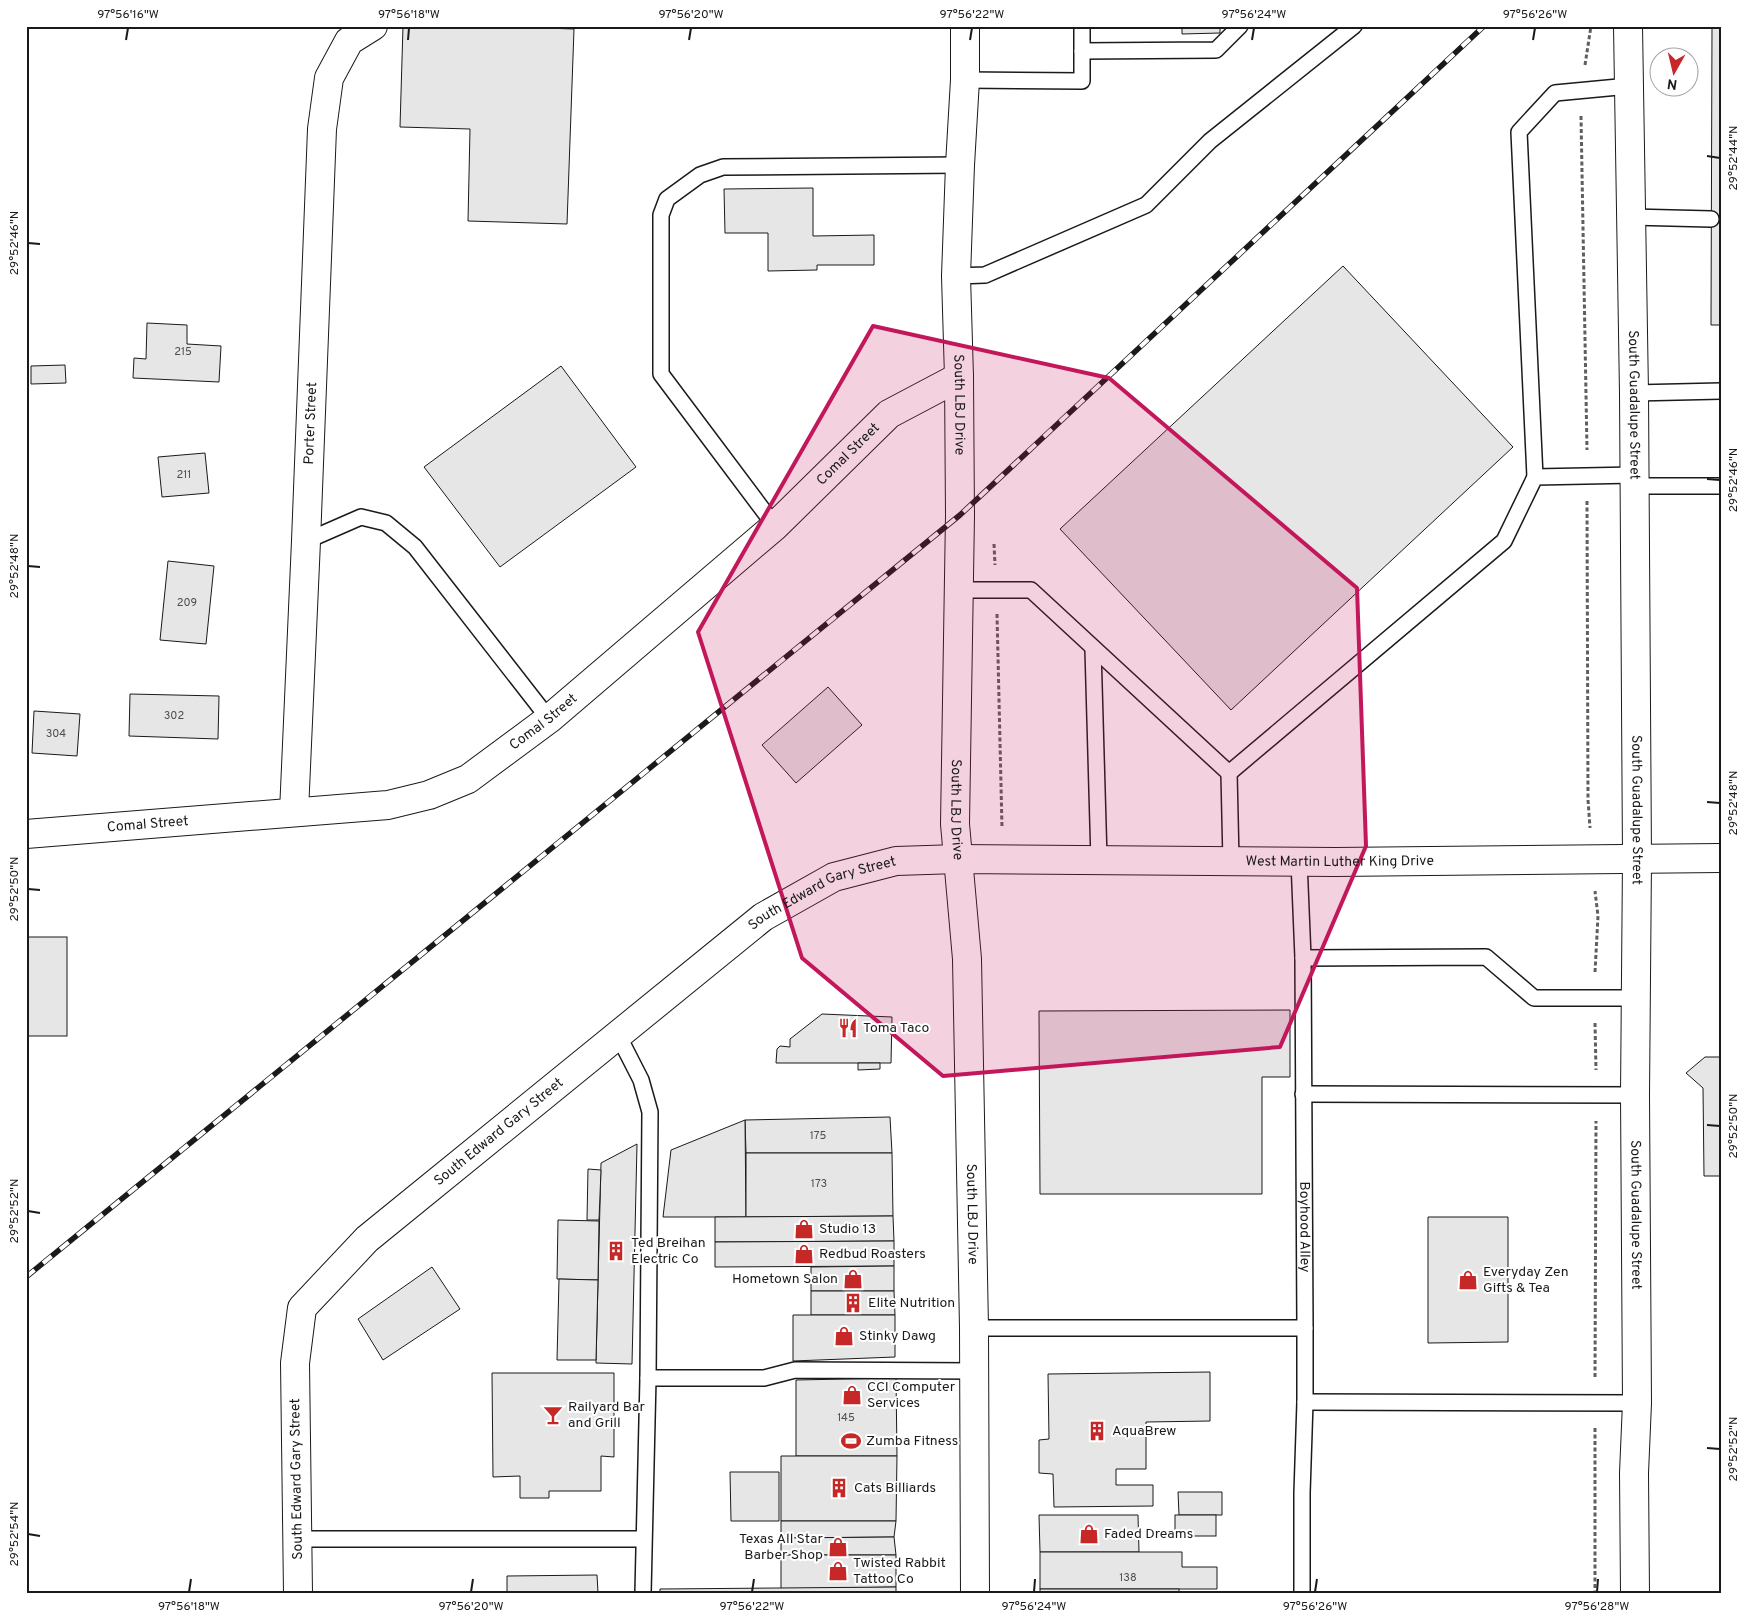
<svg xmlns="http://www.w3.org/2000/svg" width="1747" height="1619" font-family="Overpass,sans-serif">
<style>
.building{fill:#e6e6e6;stroke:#1a1a1a}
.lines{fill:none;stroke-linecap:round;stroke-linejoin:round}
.service-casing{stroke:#1a1a1a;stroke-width:18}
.minor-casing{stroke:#1a1a1a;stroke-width:30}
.primary-casing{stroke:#1a1a1a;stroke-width:30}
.path{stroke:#5f5f5f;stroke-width:3;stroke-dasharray:4 2.5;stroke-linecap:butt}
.service{stroke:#fff;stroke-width:15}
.minor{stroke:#fff;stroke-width:28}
.primary{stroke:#fff;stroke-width:28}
.rail-casing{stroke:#1a1a1a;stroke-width:5.5}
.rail{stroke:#fff;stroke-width:4;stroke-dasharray:11;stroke-linecap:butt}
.marked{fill:#c2185b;fill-opacity:0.2;stroke:#c2185b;stroke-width:4;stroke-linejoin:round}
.ticks{fill:none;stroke:#1a1a1a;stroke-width:2}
.labels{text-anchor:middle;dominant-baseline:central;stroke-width:4;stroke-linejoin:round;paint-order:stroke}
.number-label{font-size:11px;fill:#4d4d4d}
.street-label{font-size:14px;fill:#1a1a1a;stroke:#fff}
.poi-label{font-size:14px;fill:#1a1a1a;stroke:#fff;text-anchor:start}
.neatline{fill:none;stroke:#1a1a1a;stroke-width:2}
.ticks-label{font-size:12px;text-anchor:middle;fill:#1a1a1a}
</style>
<rect width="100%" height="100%" fill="#fff"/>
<g class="building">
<path d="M 403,26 L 483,26 L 574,29 L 567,224 L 468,221 L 470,129 L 400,127 Z"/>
<path d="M 1182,26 L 1220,26 L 1220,33 L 1182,34 Z"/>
<path d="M 1712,26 L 1721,26 L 1721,325 L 1711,325 Z"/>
<path d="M 813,188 L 813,236 L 874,235 L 874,265 L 817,265 L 817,270 L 768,271 L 768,233 L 725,233 L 724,189 Z"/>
<path d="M 1343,266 L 1513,447 L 1231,710 L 1060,529 Z"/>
<path d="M 147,323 L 187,325 L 187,344 L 221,346 L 219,382 L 133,378 L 134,358 L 146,359 Z"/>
<path d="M 65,365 L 66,383 L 31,384 L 31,366 Z"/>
<path d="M 561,366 L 636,467 L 500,567 L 424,467 Z"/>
<path d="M 205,453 L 209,493 L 162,497 L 158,457 Z"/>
<path d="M 168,561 L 214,566 L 206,644 L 160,640 Z"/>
<path d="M 828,687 L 862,725 L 796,783 L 762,745 Z"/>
<path d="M 130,694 L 219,696 L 218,739 L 129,736 Z"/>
<path d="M 34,711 L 80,714 L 77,756 L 32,753 Z"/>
<rect x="26" y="937" width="41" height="99"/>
<path d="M 1290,1010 L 1290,1077 L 1262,1077 L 1262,1194 L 1040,1194 L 1039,1011 Z"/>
<path d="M 822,1014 L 892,1017 L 891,1063 L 776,1063 L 777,1049 L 780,1046 L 790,1047 L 790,1039 Z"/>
<path d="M 1705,1057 L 1721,1057 L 1721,1176 L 1704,1176 L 1703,1088 L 1686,1073 Z"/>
<path d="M 858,1063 L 880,1063 L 880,1069 L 858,1070 Z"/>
<path d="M 890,1117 L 892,1153 L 746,1153 L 745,1120 Z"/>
<path d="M 745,1120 L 746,1217 L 663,1217 L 671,1150 Z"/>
<path d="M 637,1144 L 632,1364 L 596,1363 L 601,1163 Z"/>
<path d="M 746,1153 L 892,1153 L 893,1216 L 746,1217 Z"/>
<path d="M 588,1169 L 601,1170 L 599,1220 L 587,1220 Z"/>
<path d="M 893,1216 L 894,1241 L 715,1242 L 715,1217 Z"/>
<path d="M 1428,1217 L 1508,1217 L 1508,1342 L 1428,1343 Z"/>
<path d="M 558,1220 L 599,1221 L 598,1280 L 557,1279 Z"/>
<path d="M 894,1241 L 894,1266 L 715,1267 L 715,1242 Z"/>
<path d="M 894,1266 L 894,1291 L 811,1291 L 811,1267 Z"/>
<path d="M 432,1267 L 460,1309 L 383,1360 L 358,1319 Z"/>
<path d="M 559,1279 L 598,1280 L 596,1360 L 557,1360 Z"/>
<path d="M 811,1291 L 894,1291 L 895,1315 L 811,1315 Z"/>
<path d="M 793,1315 L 895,1315 L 895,1357 L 793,1361 Z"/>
<path d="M 1210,1372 L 1210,1421 L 1146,1422 L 1146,1469 L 1116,1469 L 1116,1485 L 1153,1485 L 1153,1506 L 1054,1507 L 1053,1474 L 1039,1473 L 1039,1440 L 1049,1439 L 1048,1374 Z"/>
<path d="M 492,1373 L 614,1373 L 614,1457 L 601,1456 L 601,1491 L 549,1491 L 549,1498 L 520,1498 L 520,1476 L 493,1477 Z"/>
<path d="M 896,1378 L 897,1456 L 796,1456 L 796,1380 Z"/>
<path d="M 781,1456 L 897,1456 L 896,1521 L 781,1521 Z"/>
<path d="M 730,1472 L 779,1472 L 779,1521 L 731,1521 Z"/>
<path d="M 1178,1492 L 1222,1492 L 1222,1515 L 1179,1515 Z"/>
<path d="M 1039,1515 L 1138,1515 L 1139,1552 L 1040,1552 Z"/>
<rect x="1175" y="1515" width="41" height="21"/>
<path d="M 781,1521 L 896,1521 L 894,1537 L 781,1538 Z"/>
<path d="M 894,1537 L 896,1555 L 781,1555 L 781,1538 Z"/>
<path d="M 1040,1552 L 1182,1552 L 1182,1567 L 1217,1567 L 1217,1589 L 1040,1589 Z"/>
<path d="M 781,1555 L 896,1555 L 896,1587 L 781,1589 Z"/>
<path d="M 597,1575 L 598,1593 L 507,1593 L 507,1576 Z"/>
<path d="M 896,1587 L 896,1593 L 660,1593 L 660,1589 Z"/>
<rect x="1040" y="1589" width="139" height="4"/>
</g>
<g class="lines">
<defs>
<g id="service">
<path d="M 1082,51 L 1216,50 L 1240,26"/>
<path d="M 965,80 L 1082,81 L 1082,26"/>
<path d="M 1631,217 L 1711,219"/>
<path d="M 956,276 L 985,275 L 1146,205 L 1210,141 L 1354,26"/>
<path d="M 1634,393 L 1721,391"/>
<path d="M 1535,477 L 1519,132 L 1555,93 L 1629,86"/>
<path d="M 1635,486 L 1721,486"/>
<path d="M 775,526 L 661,374 L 661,215 L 667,199 L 700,175 L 723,167 L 960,165"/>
<path d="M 306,541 L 361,517 L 386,523 L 415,547 L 549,719"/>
<path d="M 959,590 L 1031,590 L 1229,773 L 1504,541 L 1535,477 L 1635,475"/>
<path d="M 1093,649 L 1099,860"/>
<path d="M 1229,773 L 1231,861"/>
<path id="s1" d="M 1299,861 L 1303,958 L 1305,1328 L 1305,1402 L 1302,1493 L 1302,1593"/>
<path d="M 1303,958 L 1486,957 L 1534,998 L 1636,998"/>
<path d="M 618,1035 L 641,1080 L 650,1112 L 648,1378 L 643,1593"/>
<path d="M 1303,1094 L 1635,1095"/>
<path d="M 974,1328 L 1305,1328"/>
<path d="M 648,1378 L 764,1378 L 795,1370 L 974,1371"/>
<path d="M 1305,1402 L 1637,1403"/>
<path d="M 298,1539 L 643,1539"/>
</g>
<g id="minor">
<path id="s2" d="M 294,812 L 306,541 L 322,129 L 329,78 L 349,41 L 373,26"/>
<path id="s3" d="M 26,834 L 388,805 L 429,795 L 468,779 L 549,719 L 775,526 L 889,414 L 959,377"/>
<path id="s4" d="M 298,1593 L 295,1363 L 302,1308 L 367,1239 L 763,917 L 834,877 L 896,861 L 958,859 L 1335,862 L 1721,858"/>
</g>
<g id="primary">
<path id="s5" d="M 965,26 L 965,80 L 960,165 L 956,276 L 959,377 L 960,515 L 955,824 L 967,959 L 974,1328 L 975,1593"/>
<path id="s6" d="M 1628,26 L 1634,393 L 1637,859 L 1635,1095 L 1637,1403 L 1634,1473 L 1635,1593"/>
</g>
</defs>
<use href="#service" class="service-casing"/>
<use href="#minor" class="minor-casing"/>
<use href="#primary" class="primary-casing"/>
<g class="path">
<path d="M 1585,65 L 1591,26"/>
<path d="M 1581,116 L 1587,450"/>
<path d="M 1587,501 L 1588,800 L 1590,828"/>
<path d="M 994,544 L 995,565"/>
<path d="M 997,614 L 1002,828"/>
<path d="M 1595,972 L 1598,916 L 1595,891"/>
<path d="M 1595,1023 L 1596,1070"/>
<path d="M 1595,1377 L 1596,1121"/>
<path d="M 1595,1428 L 1595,1593"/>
</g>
<use href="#service" class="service"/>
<use href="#minor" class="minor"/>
<use href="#primary" class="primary"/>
<defs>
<path id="rail" d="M 26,1277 L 960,515 L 1484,26"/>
</defs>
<use href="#rail" class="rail-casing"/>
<use href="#rail" class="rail"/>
</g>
<path class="marked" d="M 873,326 L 1109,378 L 1357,588 L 1366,846 L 1280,1047 L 943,1076 L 802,958 L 698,632 Z"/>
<path class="ticks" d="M 126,40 L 128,28M 408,40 L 409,28M 689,40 L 691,28M 970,40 L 972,28M 1252,40 L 1254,28M 1533,40 L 1535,28M 1707,156 L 1720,158M 28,243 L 40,244M 1707,479 L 1720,480M 28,566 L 40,567M 1707,802 L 1720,803M 28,889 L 40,890M 1707,1125 L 1720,1126M 28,1211 L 40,1213M 1707,1448 L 1720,1449M 28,1534 L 40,1536M 189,1592 L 191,1579M 471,1592 L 473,1579M 752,1592 L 754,1579M 1034,1592 L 1035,1579M 1315,1592 L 1317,1579M 1597,1592 L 1598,1579"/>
<defs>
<symbol id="restaurant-bare" viewBox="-9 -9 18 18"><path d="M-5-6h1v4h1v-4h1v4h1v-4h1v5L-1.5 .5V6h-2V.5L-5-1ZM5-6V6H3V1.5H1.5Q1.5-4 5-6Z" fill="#c62828" stroke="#fff" stroke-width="2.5" paint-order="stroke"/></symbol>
<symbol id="shop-bare" viewBox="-9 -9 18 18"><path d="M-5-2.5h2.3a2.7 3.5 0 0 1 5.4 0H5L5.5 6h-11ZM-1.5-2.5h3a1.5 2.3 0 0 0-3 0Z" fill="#c62828" stroke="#fff" stroke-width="2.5" paint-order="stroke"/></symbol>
<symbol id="building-bare" viewBox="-9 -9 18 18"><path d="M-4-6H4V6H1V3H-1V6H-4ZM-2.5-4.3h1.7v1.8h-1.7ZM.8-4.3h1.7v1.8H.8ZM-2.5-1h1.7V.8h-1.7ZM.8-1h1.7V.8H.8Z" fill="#c62828" stroke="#fff" stroke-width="2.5" paint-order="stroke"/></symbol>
<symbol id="bar-bare" viewBox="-9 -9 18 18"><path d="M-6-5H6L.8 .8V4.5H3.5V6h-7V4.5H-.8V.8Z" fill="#c62828" stroke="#fff" stroke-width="2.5" paint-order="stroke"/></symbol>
<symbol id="stadium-bare" viewBox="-9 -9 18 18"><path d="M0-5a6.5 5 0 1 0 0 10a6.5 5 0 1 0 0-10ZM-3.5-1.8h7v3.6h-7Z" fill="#c62828" stroke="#fff" stroke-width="2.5" paint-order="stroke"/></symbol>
</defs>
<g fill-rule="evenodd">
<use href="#restaurant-bare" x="834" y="1014" width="28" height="28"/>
<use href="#shop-bare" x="790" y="1215" width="28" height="28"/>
<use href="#building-bare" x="602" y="1237" width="28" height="28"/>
<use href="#shop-bare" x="790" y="1240" width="28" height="28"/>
<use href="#shop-bare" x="839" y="1265" width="28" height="28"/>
<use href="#shop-bare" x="1454" y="1266" width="28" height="28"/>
<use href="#building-bare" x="839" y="1289" width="28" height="28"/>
<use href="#shop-bare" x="830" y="1322" width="28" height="28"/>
<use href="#shop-bare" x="838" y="1381" width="28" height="28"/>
<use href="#bar-bare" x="539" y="1401" width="28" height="28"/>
<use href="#building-bare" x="1083" y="1417" width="28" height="28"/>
<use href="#stadium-bare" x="837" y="1427" width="28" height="28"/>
<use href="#building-bare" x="825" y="1474" width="28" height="28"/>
<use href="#shop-bare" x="1075" y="1520" width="28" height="28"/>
<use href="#shop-bare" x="824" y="1533" width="28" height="28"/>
<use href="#shop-bare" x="824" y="1557" width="28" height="28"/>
</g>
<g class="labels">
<g class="number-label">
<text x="183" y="352">215</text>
<text x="184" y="475">211</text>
<text x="187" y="603">209</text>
<text x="174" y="716">302</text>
<text x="56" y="734">304</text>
<text x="818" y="1136">175</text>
<text x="819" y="1184">173</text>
<text x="846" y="1418">145</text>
<text x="1128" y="1578">138</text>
</g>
<g class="street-label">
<text stroke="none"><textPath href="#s5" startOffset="379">South LBJ Drive</textPath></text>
<text stroke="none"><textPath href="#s6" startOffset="379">South Guadalupe Street</textPath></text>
<text stroke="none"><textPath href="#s2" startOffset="389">Porter Street</textPath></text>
<text stroke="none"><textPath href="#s3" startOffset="948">Comal Street</textPath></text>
<text stroke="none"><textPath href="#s3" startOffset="542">Comal Street</textPath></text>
<text stroke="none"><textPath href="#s6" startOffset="784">South Guadalupe Street</textPath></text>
<text stroke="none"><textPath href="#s5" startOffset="784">South LBJ Drive</textPath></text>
<text stroke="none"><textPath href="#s3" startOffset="122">Comal Street</textPath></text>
<text stroke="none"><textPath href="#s4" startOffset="1480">West Martin Luther King Drive</textPath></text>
<text stroke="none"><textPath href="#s4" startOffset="955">South Edward Gary Street</textPath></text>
<text stroke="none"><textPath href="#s4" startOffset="550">South Edward Gary Street</textPath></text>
<text stroke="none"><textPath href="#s5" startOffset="1189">South LBJ Drive</textPath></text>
<text stroke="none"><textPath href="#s6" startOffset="1189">South Guadalupe Street</textPath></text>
<text stroke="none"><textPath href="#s1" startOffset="366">Boyhood Alley</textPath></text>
<text transform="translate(297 1479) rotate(-91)">South Edward Gary Street</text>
</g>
<g class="poi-label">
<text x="863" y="1028">Toma Taco</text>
<text x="819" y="1229">Studio 13</text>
<text x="631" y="1243">Ted Breihan<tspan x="631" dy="16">Electric Co</tspan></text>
<text x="819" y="1254">Redbud Roasters</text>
<text x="1483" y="1272">Everyday Zen<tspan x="1483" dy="16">Gifts &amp; Tea</tspan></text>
<text x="838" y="1279" text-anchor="end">Hometown Salon</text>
<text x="868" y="1303">Elite Nutrition</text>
<text x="859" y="1336">Stinky Dawg</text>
<text x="867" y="1387">CCI Computer<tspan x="867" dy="16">Services</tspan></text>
<text x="568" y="1407">Railyard Bar<tspan x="568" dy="16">and Grill</tspan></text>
<text x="1112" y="1431">AquaBrew</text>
<text x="866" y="1441">Zumba Fitness</text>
<text x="854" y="1488">Cats Billiards</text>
<text x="1104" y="1534">Faded Dreams</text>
<text x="823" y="1539" text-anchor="end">Texas All Star<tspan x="823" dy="16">Barber Shop</tspan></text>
<text x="853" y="1563">Twisted Rabbit<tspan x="853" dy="16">Tattoo Co</tspan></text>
</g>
</g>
<rect width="1747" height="1619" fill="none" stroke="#ffffff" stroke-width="55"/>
<g transform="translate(1674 72) rotate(188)"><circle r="24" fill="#ffffff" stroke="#a3a3a3"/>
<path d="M0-4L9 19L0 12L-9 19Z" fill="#c62828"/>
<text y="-8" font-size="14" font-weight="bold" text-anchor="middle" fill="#1a1a1a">N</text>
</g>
<rect x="28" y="28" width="1692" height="1564" class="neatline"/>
<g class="ticks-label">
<text x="128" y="18">97°56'16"W</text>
<text x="409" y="18">97°56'18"W</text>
<text x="691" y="18">97°56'20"W</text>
<text x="972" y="18">97°56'22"W</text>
<text x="1254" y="18">97°56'24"W</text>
<text x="1535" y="18">97°56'26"W</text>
<text transform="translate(1733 158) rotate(-90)" y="4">29°52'44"N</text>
<text transform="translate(14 243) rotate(-90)" y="4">29°52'46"N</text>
<text transform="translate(1733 480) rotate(-90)" y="4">29°52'46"N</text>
<text transform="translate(14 566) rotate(-90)" y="4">29°52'48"N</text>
<text transform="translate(1733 803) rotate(-90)" y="4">29°52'48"N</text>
<text transform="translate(14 889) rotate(-90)" y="4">29°52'50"N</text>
<text transform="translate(1733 1126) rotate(-90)" y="4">29°52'50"N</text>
<text transform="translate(14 1211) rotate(-90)" y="4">29°52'52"N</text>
<text transform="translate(1733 1449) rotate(-90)" y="4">29°52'52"N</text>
<text transform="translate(14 1534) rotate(-90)" y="4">29°52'54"N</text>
<text x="189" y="1610">97°56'18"W</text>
<text x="471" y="1610">97°56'20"W</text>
<text x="752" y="1610">97°56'22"W</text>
<text x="1034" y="1610">97°56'24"W</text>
<text x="1315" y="1610">97°56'26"W</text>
<text x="1597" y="1610">97°56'28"W</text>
</g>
</svg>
